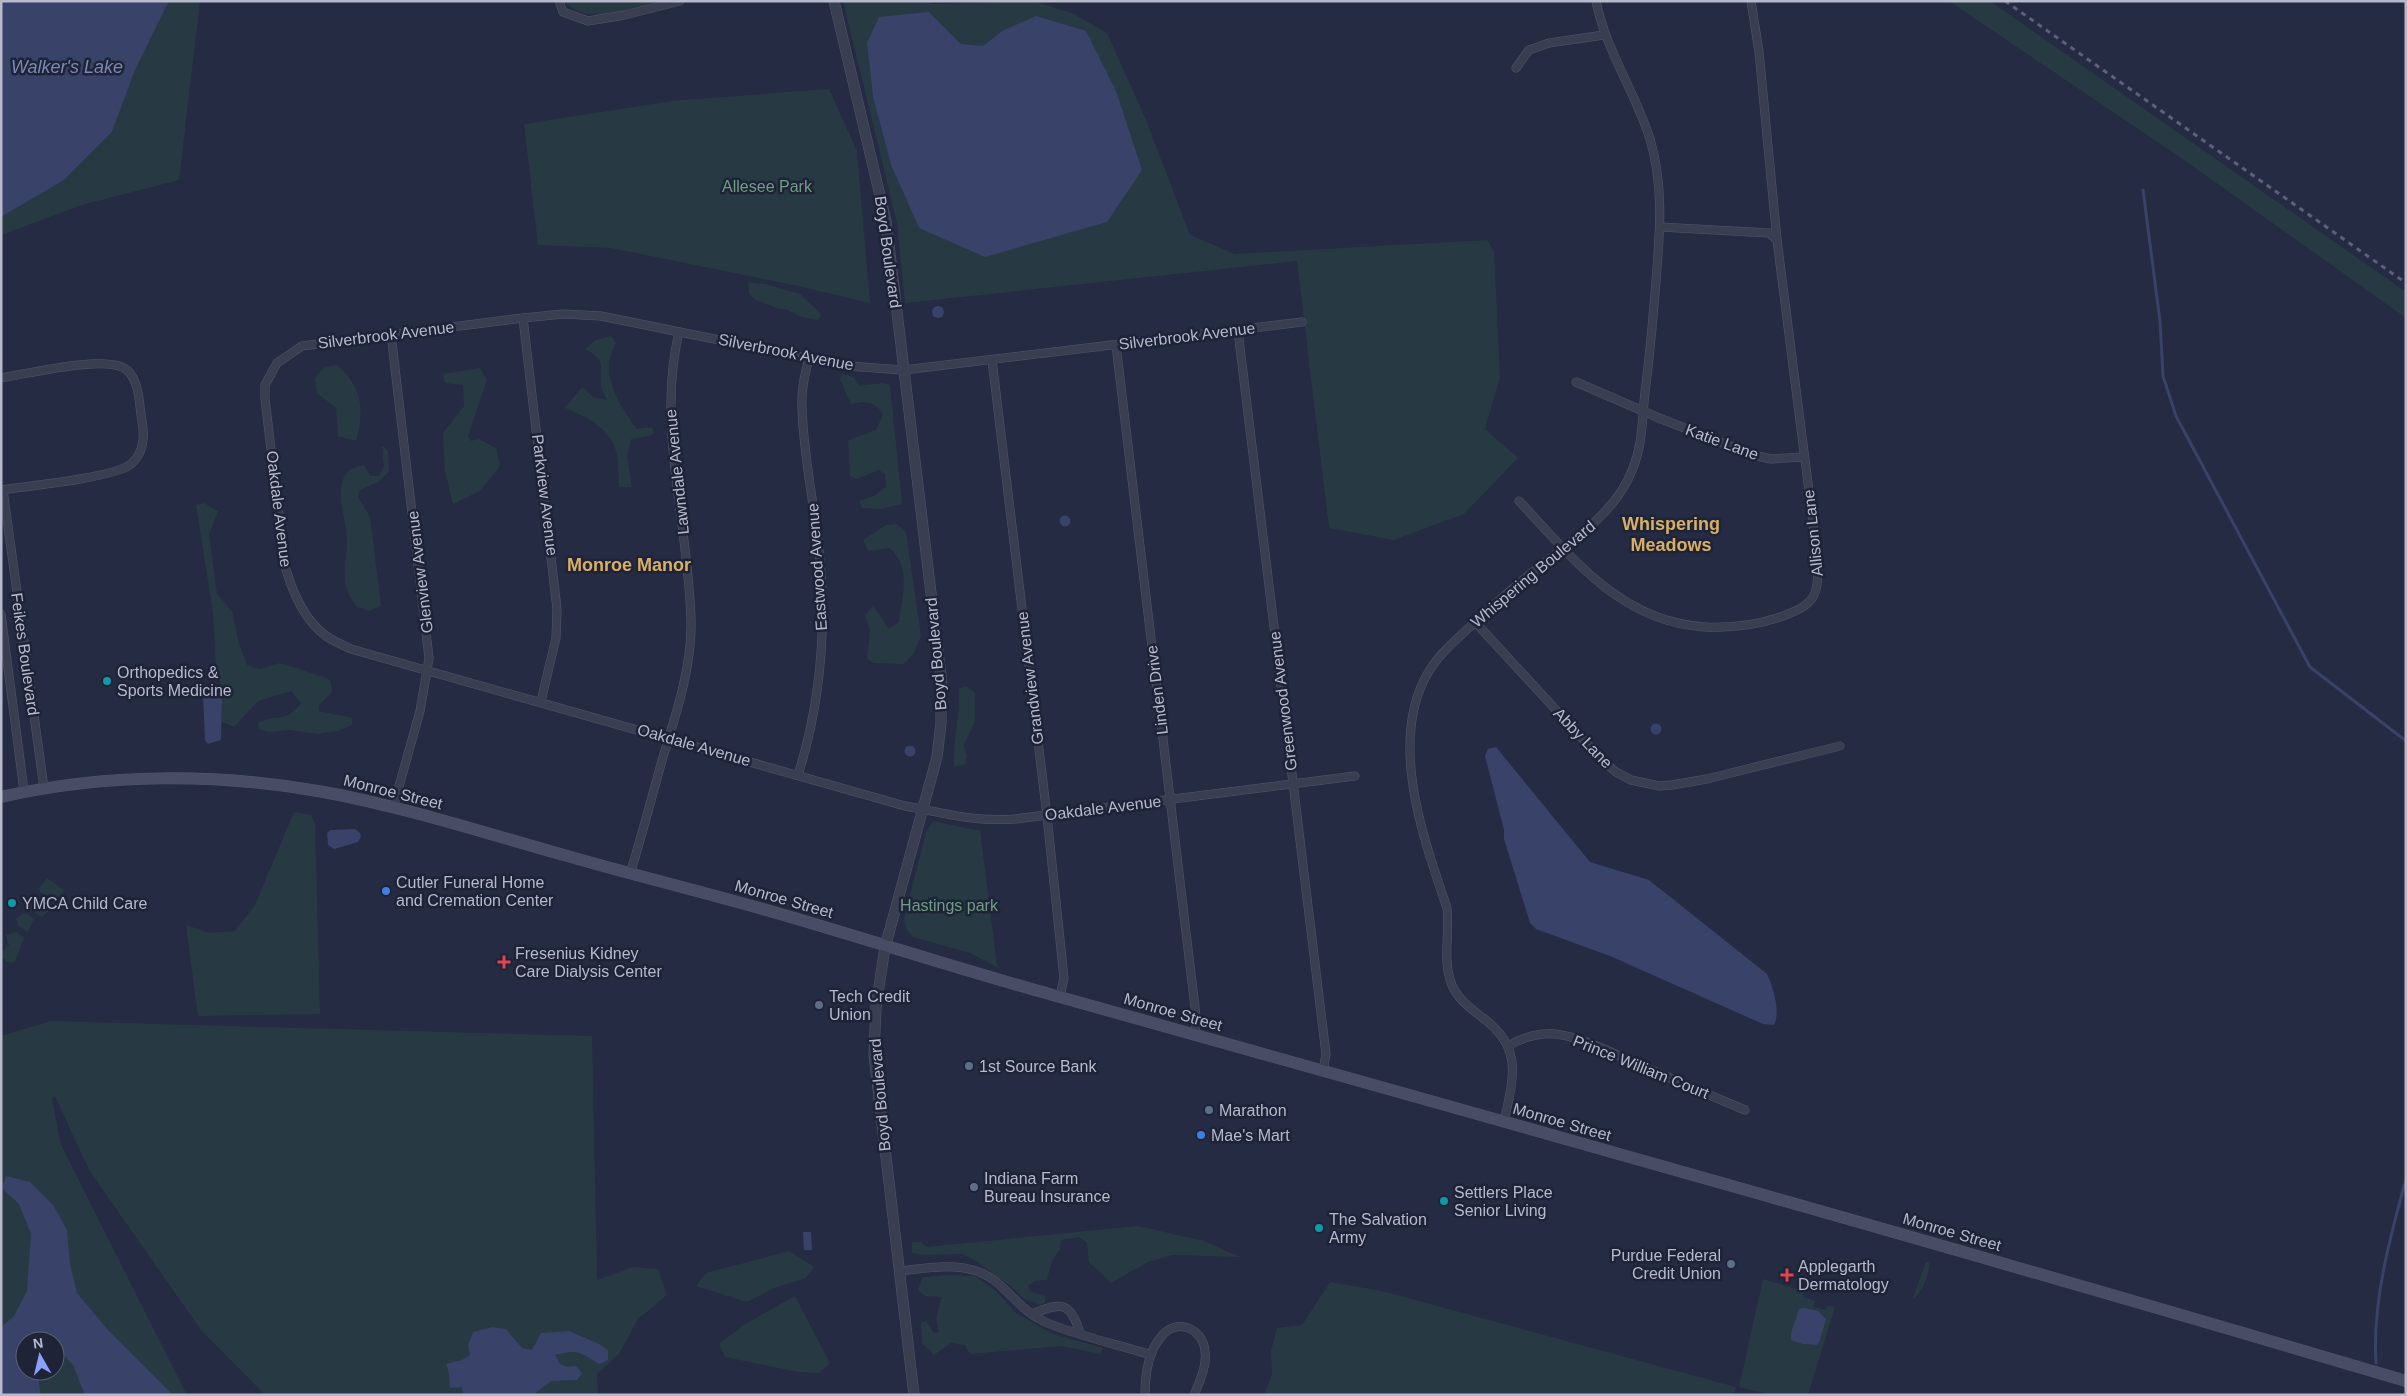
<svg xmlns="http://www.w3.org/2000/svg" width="2407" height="1396" font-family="Arial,sans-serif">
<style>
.green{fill:#273a43;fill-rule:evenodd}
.water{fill:#394269}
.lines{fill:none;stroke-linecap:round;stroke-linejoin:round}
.stream{stroke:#394269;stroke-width:3}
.minor-casing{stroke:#525669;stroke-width:9}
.tertiary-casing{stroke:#525669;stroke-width:11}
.secondary-casing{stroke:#525669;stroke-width:12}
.minor{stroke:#3a3e51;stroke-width:8}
.tertiary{stroke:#3a3e51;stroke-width:10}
.secondary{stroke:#484c65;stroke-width:11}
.rail{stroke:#5c6179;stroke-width:3;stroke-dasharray:5 5;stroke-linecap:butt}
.culture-dot{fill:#0f9aa8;stroke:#1e2337;stroke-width:2}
.shop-dot{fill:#3f7fe0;stroke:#1e2337;stroke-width:2}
.health-dot{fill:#e0444e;stroke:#1e2337;stroke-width:2}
.service-dot{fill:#5c6f8a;stroke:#1e2337;stroke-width:2}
.labels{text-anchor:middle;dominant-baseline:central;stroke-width:5;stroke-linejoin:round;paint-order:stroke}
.park-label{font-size:16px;fill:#6d9d83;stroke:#1e2337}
.street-label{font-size:16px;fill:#b7bacc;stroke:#1e2337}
.poi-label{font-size:16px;fill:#b7bacc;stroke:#1e2337;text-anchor:start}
.water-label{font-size:18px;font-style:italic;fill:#7d89b3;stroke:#1e2337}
.neighbourhood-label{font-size:18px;font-weight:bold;fill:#d8b065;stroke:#1e2337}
</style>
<rect width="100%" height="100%" fill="#252b42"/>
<g class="green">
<path d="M 169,1 L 200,1 L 179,180 L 82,205 L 1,235 L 1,217 L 64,180 L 112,132 L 135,70 Z"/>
<path d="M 564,1 L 657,1 C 631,11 585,26 564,1 Z"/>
<path d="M 843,1 L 930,1 L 932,4 L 1033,1 L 1074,14 L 1107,33 L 1146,120 L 1190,235 L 1235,254 L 1487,240 L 1494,251 L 1500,377 L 1485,429 L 1518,458 L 1464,514 L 1394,540 L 1329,528 L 1297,261 L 905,303 L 897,223 ZM 929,12 L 961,44 L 983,46 L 1002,31 L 919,228 L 891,165 L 873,97 L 867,43 Z"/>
<path d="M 1949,1 L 1990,1 L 2406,292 L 2406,318 L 2187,162 Z"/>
<path d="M 829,89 L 857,151 L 870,303 L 798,286 L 611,248 L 538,245 L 524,124 L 672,101 Z"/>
<path d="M 748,282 L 765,284 L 800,294 L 821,314 L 818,320 L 801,317 L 788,310 L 777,308 L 756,300 L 749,294 Z"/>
<path d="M 611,336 L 616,343 C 598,374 619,404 637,429 L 652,427 L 654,433 L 650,436 L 631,439 L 627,456 L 632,487 L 619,487 C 618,475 619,459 615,448 C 607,426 585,416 565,408 L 582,387 L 593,397 L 607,400 C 605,395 601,390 601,385 C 598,365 609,362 585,349 L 596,340 Z"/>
<path d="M 337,365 C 362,386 365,410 356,441 L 338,436 L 336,408 L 317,393 L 315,378 L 325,367 Z"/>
<path d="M 480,368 L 487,380 L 468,436 L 471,441 L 479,439 L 496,448 L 500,466 L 480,491 L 453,504 L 445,471 L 443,433 L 464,406 L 463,385 L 445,383 L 443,374 Z"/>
<path d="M 842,374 L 853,377 L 859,386 L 883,383 L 890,385 L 902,504 L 882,509 L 862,508 L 859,501 L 874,496 L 886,487 L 885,474 L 879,470 L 857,479 L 850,476 L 848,440 L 876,430 L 883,414 C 874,401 866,401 851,404 L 840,379 Z"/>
<path d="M 382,447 L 384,447 L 388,451 L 389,472 L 378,482 L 360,490 L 358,497 L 370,517 L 381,606 L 369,611 L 357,607 C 353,601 349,596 347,590 C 341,575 348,556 347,540 C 347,515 325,471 364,465 L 370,476 L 378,476 L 384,466 Z"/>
<path d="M 204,503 L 218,511 L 209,534 L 217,594 L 232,611 L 239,643 L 247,665 L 259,669 L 280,663 L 327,678 L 331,682 L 332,692 L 319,705 L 319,711 L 352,718 L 352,725 L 337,731 L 318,734 L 290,730 L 268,732 L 259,729 L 258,723 C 278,712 285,725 301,703 L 291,691 L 258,701 L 234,727 L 222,722 L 222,689 L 216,666 L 213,613 L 196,505 Z"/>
<path d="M 897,524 L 906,532 L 921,636 L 914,653 L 904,664 L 874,663 L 867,659 L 870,631 L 865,616 L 873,606 L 889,629 L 899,622 C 902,595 912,570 890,548 L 869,551 L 863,540 L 886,525 Z"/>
<path d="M 966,686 L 975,693 L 975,721 L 964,745 L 967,756 L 965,764 L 954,767 C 953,740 960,715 959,689 Z"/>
<path d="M 294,812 L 311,815 L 315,823 L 320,1014 L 198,1016 L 186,925 L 210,933 L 235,931 L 255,905 Z"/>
<path d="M 933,821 L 980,831 L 997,967 L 970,953 L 913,937 L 907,930 L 904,919 L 926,832 Z"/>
<path d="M 47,878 L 64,890 L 59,900 L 49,893 L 48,896 L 40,892 L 39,888 Z"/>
<path d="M 33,899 L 48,908 L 48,911 L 42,917 L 29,909 Z"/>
<path d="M 23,914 L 28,914 L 34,919 L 28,932 L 18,926 L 16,918 Z"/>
<path d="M 17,932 L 24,938 L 15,962 L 9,963 L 1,957 L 1,953 L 9,945 L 6,935 Z"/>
<path d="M 51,1021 L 592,1036 L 597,1280 L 633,1267 L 658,1269 L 667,1295 L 638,1319 L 619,1354 L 597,1374 L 598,1395 L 265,1395 L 201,1330 L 89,1170 L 55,1096 L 52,1099 L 61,1145 L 187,1395 L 1,1395 L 1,1036 ZM 25,1341 L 55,1341 L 55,1371 L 25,1371 Z"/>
<path d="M 1138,1226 L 1204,1241 L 1240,1257 L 1173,1255 L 1148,1262 L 1111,1283 L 1089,1262 L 1087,1243 L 1079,1237 L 1061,1240 L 1060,1249 L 1052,1261 L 1047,1280 L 1035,1281 L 1028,1286 L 1031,1292 L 1045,1296 L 1045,1302 L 1041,1305 L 1023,1298 L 1012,1287 L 976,1261 L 962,1254 L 924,1255 L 912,1253 L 912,1242 L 921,1242 L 926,1247 Z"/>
<path d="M 789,1251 L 814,1267 L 806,1278 L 774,1288 L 747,1302 L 696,1286 L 706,1273 Z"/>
<path d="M 1926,1262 L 1929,1262 C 1931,1273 1921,1294 1912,1300 Z"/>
<path d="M 945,1275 L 975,1276 L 995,1290 L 1016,1313 L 1053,1334 L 1103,1348 L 1100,1354 L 1061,1346 L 970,1354 L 965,1345 L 951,1343 L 934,1355 L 922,1343 L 921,1322 L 926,1321 L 934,1333 L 939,1332 L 936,1318 L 942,1297 L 925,1296 L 918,1290 L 922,1278 Z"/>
<path d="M 1763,1279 L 1804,1291 L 1803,1297 L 1815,1301 L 1813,1307 L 1826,1310 L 1828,1306 L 1835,1307 L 1808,1395 L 1772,1395 L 1739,1387 Z"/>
<path d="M 1330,1282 L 1382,1291 L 1736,1387 L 1734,1395 L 1264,1395 L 1272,1374 L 1271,1351 L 1277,1328 L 1302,1325 Z"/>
<path d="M 795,1296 L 830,1363 L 819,1373 L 798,1372 L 725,1357 L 719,1344 L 745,1324 Z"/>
</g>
<g class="water">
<path d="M 1,1 L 169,1 L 135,70 L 112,132 L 64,180 L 1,217 Z"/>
<path d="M 929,12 L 961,44 L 983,46 L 1002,31 L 1036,16 L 1086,31 L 1116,91 L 1142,170 L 1107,222 L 985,257 L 919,228 L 891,165 L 873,97 L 867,43 L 879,17 Z"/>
<circle cx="938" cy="312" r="6"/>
<circle cx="1065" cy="521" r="5.5"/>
<path d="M 213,692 L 219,694 L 222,699 L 221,740 L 208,744 L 205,740 L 203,695 Z"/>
<circle cx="1656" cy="729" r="5.5"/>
<circle cx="910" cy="751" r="5.5"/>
<path d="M 1496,747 L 1590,862 L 1649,880 L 1767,974 C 1773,987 1781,1012 1774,1025 L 1763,1024 L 1610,956 L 1536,929 L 1530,923 L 1504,839 L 1504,830 L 1485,756 L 1488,749 Z"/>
<path d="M 355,829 L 360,833 L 361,837 L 358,842 L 334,849 L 328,845 L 327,833 L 331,830 Z"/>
<path d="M 6,1176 L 30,1182 L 53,1205 L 67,1230 L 70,1264 L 77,1293 L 108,1330 L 173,1395 L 85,1395 L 73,1365 L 55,1345 L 55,1341 L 25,1341 L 25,1371 L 37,1371 L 41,1395 L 1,1395 L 1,1327 L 14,1316 L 27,1291 L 31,1234 L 19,1204 L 2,1188 Z"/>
<path d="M 803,1232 L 811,1232 L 812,1250 L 804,1250 Z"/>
<path d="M 1804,1308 L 1818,1311 L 1826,1319 L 1820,1340 L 1817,1345 L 1803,1344 L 1791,1340 L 1791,1333 L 1799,1309 Z"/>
<path d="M 492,1327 L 506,1329 L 522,1348 L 532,1350 L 541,1333 L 569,1331 L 599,1344 L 608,1350 L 608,1360 L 599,1364 C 579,1352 580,1349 555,1355 L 560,1364 L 567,1367 L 576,1366 L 582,1373 L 577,1380 L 551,1381 L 533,1395 L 463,1395 L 462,1387 L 450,1388 L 449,1373 L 446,1364 L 462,1360 L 470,1355 L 468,1345 L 473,1332 Z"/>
</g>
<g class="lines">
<g class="stream">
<path d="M 2143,190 L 2160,321 L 2163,376 L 2176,416 L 2310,667 L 2406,741"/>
<path d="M 2376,1363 C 2372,1302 2390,1238 2406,1179"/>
</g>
<defs>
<g id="minor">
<path d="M 559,1 L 563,12 L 588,21 L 625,15 L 680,1"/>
<path d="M 1751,1 L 1759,52 L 1777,240"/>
<path d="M 1516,68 L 1529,50 L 1549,43 L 1604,35"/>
<path d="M 523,318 L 557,609 L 556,638 L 541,701"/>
<path d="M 1302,322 L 904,370 L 847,366 L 601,316 L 563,314 L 523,318 L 302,346 L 277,363 L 265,385 L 265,399 L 285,566 C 292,591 304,620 326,636 C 333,641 343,645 351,649 L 905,806 C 946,813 971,822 1015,819 L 1355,776"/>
<path d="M 1238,331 L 1326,1054 L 1323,1071"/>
<path d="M 391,334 L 429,658 L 420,711 L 393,808"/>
<path d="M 1116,345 L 1196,1016 L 1195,1035"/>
<path d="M 992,360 L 1047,816 L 1064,978 L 1060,997"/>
<path d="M 1,378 C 27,374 110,353 128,371 C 140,383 139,405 142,421 C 145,438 143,456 128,466 C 108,478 29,486 1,490"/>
<path d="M 1576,382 L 1659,418 L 1753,455 L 1771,459 L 1804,457"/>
<path d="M 3,490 L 44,788"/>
<path d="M 1519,501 C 1573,558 1620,622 1705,627 C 1730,628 1753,626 1777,618 C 1819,604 1819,595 1817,554 L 1777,240 L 1769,233 L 1660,227"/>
<path d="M 1,614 L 24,791"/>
<path d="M 1475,622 L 1603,761 L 1616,772 L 1631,780 L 1659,786 L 1672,785 L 1707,779 L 1840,746"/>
<path d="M 798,775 C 821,702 827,626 819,550 C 814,503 803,453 802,407 C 801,390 805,374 809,358"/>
<path d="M 630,874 C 642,835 652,796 663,757 C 676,714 692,667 691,621 C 689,524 656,428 679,332"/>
<path d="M 1508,1046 C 1523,1037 1537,1033 1555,1034 C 1581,1037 1608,1051 1631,1061 C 1669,1078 1707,1094 1745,1110"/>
<path d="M 1504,1122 C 1513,1079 1524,1048 1483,1018 C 1471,1008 1458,1000 1452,985 C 1442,961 1450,934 1447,908 C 1424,840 1387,740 1429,671 C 1441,652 1458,638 1474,623 C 1498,601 1522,580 1548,560 C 1581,534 1618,509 1633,468 C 1643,443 1642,418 1645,392 C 1650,355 1653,318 1656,281 C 1660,232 1664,186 1650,139 C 1635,91 1606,51 1596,1"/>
<path d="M 900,1271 C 935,1267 973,1259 1001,1286 C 1015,1299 1027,1314 1045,1322 C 1078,1336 1116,1344 1151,1355"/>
<path d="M 1032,1314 C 1061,1302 1070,1301 1080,1333"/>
<path d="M 1145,1395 C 1145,1375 1148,1352 1161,1337 C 1176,1317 1203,1328 1205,1351 C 1207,1366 1200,1381 1194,1395"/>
</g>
<path id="tertiary" d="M 834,1 L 886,221 L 941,676 L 941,723 L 937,757 L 885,947 L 876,1007 L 874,1055 L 914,1395"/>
<path id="secondary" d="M 1,797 C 106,773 218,773 324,792 C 410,808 494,836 578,859 C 638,876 699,891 759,908 C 851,934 942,964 1035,990 C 1492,1118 1950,1246 2406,1381"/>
</defs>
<use href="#minor" class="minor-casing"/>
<use href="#tertiary" class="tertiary-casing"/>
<use href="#secondary" class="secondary-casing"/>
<use href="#minor" class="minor"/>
<use href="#tertiary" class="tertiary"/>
<use href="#secondary" class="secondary"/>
<path class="rail" d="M 2005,1 L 2406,283"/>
</g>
<g class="culture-dot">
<circle cx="107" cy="681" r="5"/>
<circle cx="12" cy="903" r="5"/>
<circle cx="1444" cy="1201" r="5"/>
<circle cx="1319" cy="1228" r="5"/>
</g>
<g class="shop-dot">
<circle cx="386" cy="891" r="5"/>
<circle cx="1201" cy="1135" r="5"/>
</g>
<g class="health-dot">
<path d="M501.5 954.5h5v5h5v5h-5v5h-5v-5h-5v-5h5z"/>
<path d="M1784.5 1267.5h5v5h5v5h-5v5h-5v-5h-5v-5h5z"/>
</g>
<g class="service-dot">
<circle cx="819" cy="1005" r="5"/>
<circle cx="969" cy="1066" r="5"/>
<circle cx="1209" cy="1110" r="5"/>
<circle cx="974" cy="1187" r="5"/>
<circle cx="1731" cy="1264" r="5"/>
</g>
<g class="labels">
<g class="park-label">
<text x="767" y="186">Allesee Park</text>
<text x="949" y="905">Hastings park</text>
</g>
<g class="street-label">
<text transform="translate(888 252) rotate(82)">Boyd Boulevard</text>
<text transform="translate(386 335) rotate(-7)">Silverbrook Avenue</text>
<text transform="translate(1187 336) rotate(-7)">Silverbrook Avenue</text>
<text transform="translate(786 352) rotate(11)">Silverbrook Avenue</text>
<text transform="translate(1722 442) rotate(20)">Katie Lane</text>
<text transform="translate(677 472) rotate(-96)">Lawndale Avenue</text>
<text transform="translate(545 495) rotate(83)">Parkview Avenue</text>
<text transform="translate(279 509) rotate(83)">Oakdale Avenue</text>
<text transform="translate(1813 533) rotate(-96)">Allison Lane</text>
<text transform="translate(817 567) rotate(-94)">Eastwood Avenue</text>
<text transform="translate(420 572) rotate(-97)">Glenview Avenue</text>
<text transform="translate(1533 574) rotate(-40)">Whispering Boulevard</text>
<text transform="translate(25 654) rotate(82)">Feikes Boulevard</text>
<text transform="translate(936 654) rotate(-95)">Boyd Boulevard</text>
<text transform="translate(1030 678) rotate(-97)">Grandview Avenue</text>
<text transform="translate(1157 690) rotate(-97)">Linden Drive</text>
<text transform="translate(1283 701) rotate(-97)">Greenwood Avenue</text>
<text transform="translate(1583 738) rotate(46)">Abby Lane</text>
<text transform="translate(694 745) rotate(16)">Oakdale Avenue</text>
<text transform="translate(393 792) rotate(14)">Monroe Street</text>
<text transform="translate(1103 808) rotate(-7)">Oakdale Avenue</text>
<text transform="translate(784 899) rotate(16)">Monroe Street</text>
<text transform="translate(1173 1012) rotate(16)">Monroe Street</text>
<text transform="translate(1641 1067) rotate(22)">Prince William Court</text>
<text transform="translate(880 1095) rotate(-95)">Boyd Boulevard</text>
<text transform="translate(1562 1122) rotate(16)">Monroe Street</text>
<text transform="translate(1952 1232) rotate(16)">Monroe Street</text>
</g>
<g class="poi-label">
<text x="117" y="672">Orthopedics &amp;<tspan x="117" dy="18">Sports Medicine</tspan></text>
<text x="396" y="882">Cutler Funeral Home<tspan x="396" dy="18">and Cremation Center</tspan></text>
<text x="22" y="903">YMCA Child Care</text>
<text x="515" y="953">Fresenius Kidney<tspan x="515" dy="18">Care Dialysis Center</tspan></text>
<text x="829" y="996">Tech Credit<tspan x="829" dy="18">Union</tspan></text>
<text x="979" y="1066">1st Source Bank</text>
<text x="1219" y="1110">Marathon</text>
<text x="1211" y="1135">Mae's Mart</text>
<text x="984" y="1178">Indiana Farm<tspan x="984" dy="18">Bureau Insurance</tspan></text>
<text x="1454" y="1192">Settlers Place<tspan x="1454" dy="18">Senior Living</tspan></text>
<text x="1329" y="1219">The Salvation<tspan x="1329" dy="18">Army</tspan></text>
<text x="1721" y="1255" text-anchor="end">Purdue Federal<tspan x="1721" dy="18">Credit Union</tspan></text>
<text x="1798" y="1266">Applegarth<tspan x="1798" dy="18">Dermatology</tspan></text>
</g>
<g class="water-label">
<text x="67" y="67">Walker's Lake</text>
</g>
<g class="neighbourhood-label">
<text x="1671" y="524">Whispering<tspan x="1671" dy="21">Meadows</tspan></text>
<text x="629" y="565">Monroe Manor</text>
</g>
</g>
<rect width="2407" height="1396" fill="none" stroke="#b7bacc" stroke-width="5"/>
<g transform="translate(40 1356) rotate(352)"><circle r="24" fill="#1e2337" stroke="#5b5f73"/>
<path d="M0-4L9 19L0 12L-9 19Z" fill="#8d9ffa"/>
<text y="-8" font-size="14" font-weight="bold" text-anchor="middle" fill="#b7bacc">N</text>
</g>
</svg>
